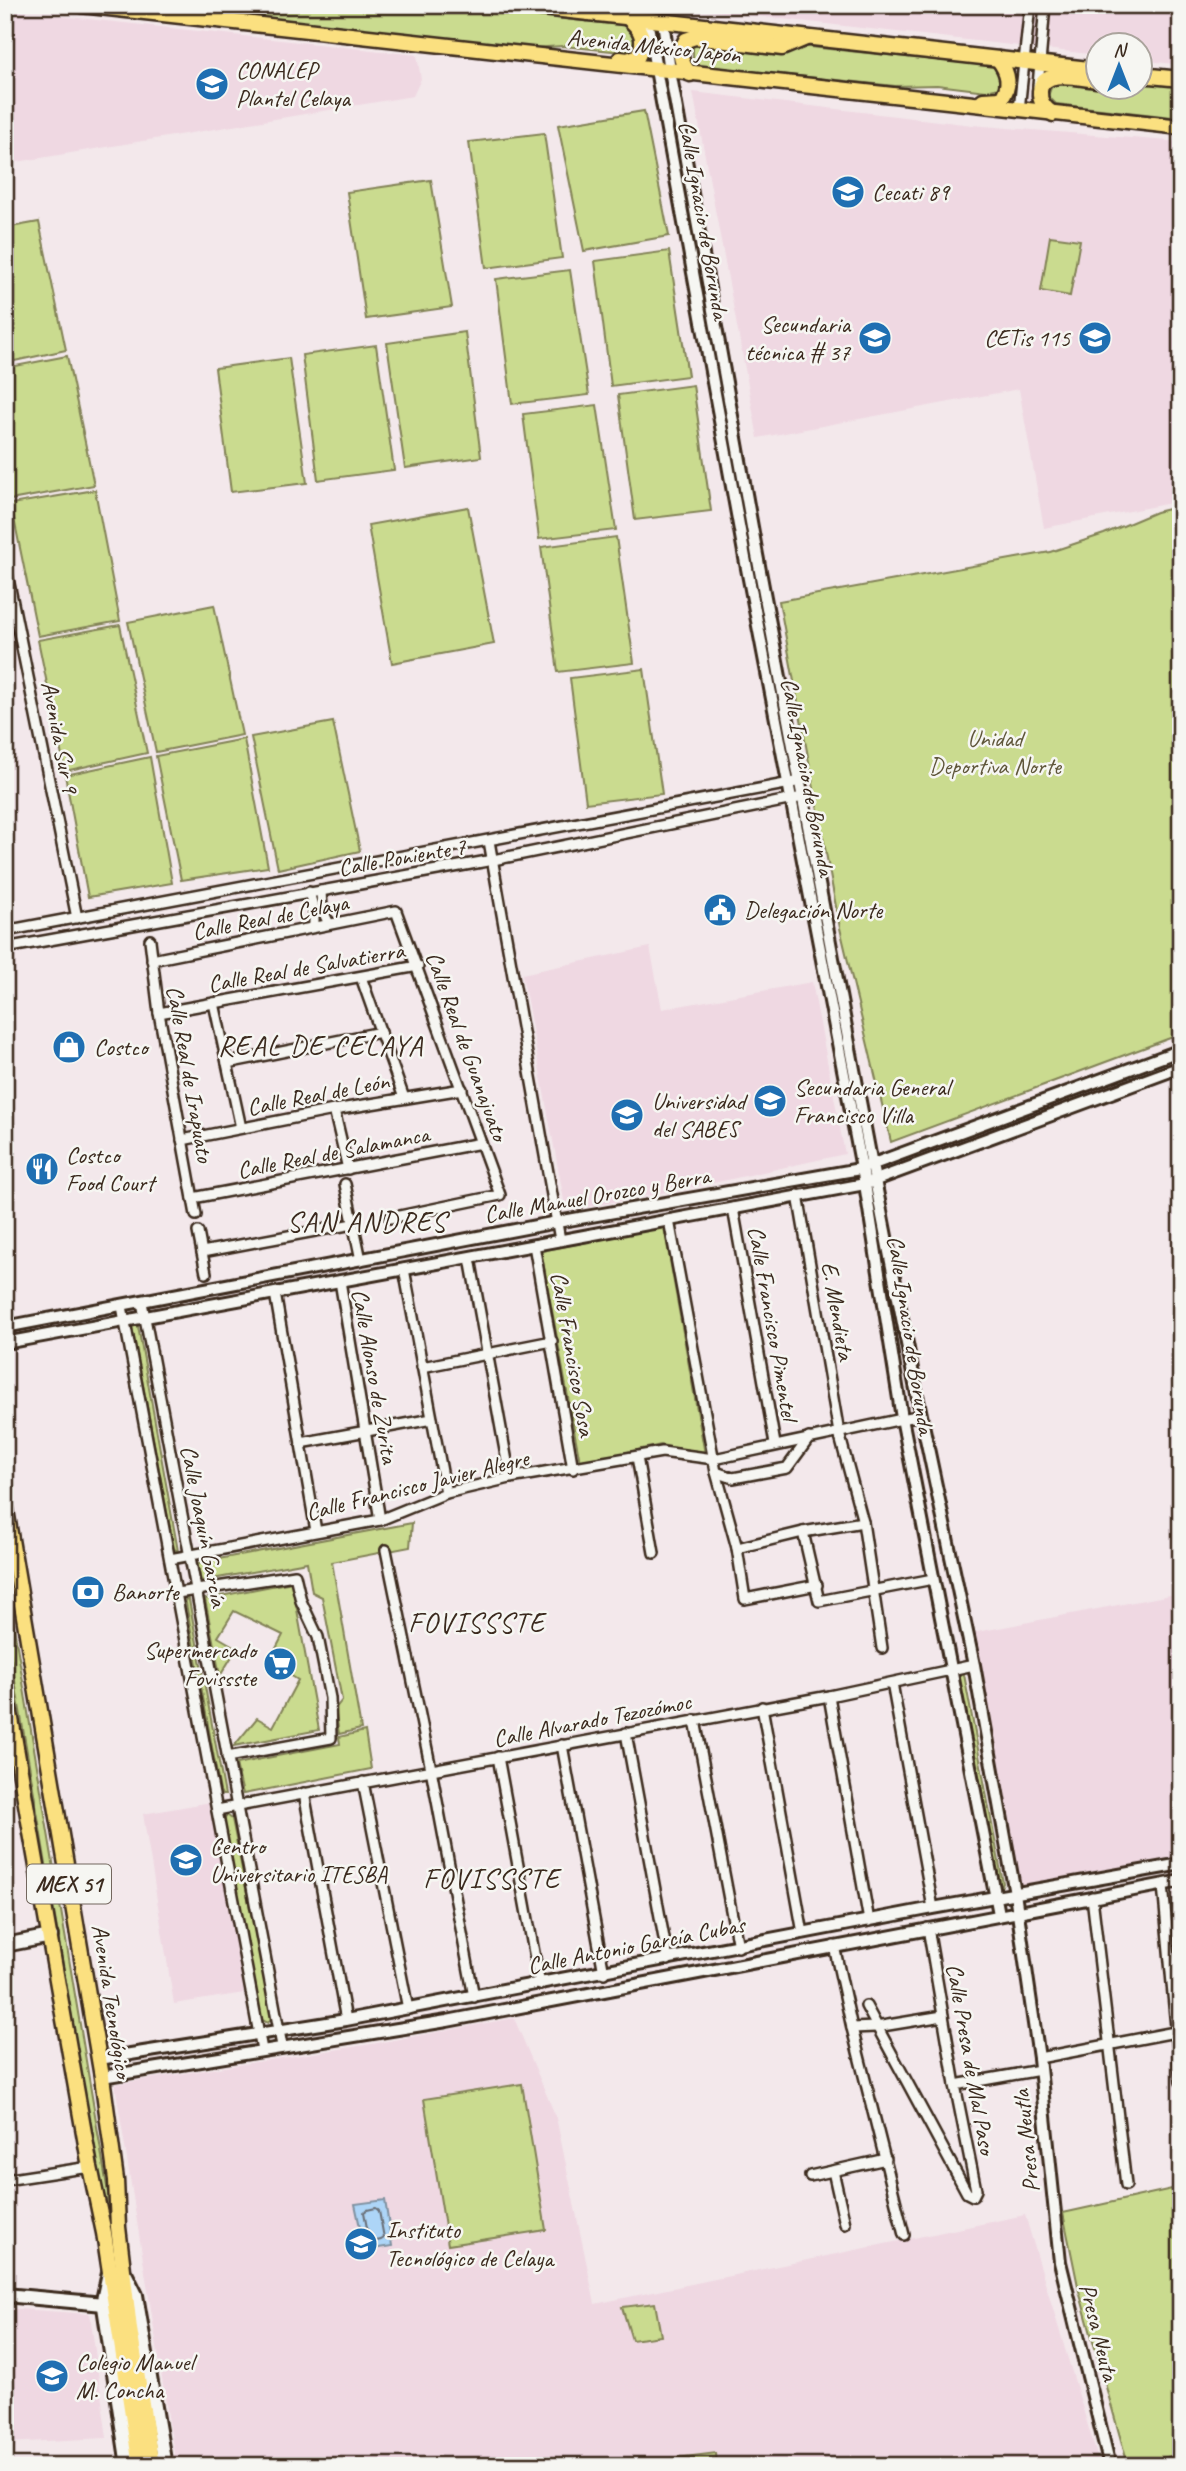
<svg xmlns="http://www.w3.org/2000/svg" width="1186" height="2471" font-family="Caveat,sans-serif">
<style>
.built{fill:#efd8e2}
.green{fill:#cadb8f;stroke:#828256;stroke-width:2}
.water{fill:#add5f7;stroke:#7f91a0;stroke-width:2}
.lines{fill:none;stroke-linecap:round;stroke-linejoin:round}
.shore{stroke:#696e75;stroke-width:2}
.minor-casing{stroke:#3b2a1e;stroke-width:14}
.tertiary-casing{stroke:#3b2a1e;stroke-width:16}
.secondary-casing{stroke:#3b2a1e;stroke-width:18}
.primary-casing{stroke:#3b2a1e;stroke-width:19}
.minor{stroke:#f6f6f2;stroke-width:9}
.tertiary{stroke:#f6f6f2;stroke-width:10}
.secondary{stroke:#f6f6f2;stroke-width:12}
.primary{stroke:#fbe080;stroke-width:14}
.labels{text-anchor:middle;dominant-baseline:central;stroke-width:5;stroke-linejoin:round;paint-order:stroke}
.shield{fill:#f6f6f2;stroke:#73675e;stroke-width:2}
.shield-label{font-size:23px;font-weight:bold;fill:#3b2a1e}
.street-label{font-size:24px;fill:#3b2a1e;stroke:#f6f6f2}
.poi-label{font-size:24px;fill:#3b2a1e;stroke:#f6f6f2;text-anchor:start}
.park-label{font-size:24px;fill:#5f563a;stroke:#f6f6f2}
.quarter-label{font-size:28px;letter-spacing:2px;fill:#3b2a1e;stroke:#f6f6f2}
</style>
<rect width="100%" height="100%" fill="#f3e8eb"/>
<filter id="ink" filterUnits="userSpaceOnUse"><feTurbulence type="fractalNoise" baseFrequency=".0143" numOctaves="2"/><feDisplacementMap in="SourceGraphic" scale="14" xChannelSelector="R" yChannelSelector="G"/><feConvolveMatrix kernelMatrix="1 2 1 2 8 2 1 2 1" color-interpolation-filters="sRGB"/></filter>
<g filter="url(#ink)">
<g class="built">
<path d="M 661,5 L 1181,5 L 1181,65 L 1141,60 L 1140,46 L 1098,46 L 1098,55 Z"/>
<path d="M 5,10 L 417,55 L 421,79 L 413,96 L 5,164 Z"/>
<path d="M 693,92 L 972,125 L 1181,142 L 1181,501 L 1044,528 L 1019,389 L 758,438 Z"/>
<path d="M 650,947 L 662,1009 L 812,982 L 845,1154 L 718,1182 L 566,1211 L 522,974 Z"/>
<path d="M 1181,1593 L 1181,1856 L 1019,1885 L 972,1633 Z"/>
<path d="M 211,1802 L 244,1993 L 174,2004 L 143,1814 Z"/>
<path d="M 514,2018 L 556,2117 L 595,2304 L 1025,2215 L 1100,2466 L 176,2466 L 115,2084 L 372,2044 Z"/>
<path d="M 5,2308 L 90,2314 L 107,2438 L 5,2443 Z"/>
</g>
<g class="green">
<path d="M 142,5 L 432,5 L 640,27 L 643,42 L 631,53 L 563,46 L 531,48 Z"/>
<path d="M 693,44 L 810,47 L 993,66 C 1000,72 1001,79 999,88 L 986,91 L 937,85 L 895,86 L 699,66 L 693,59 Z"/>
<path d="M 1054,80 L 1098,81 L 1098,88 L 1140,88 L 1141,83 L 1181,85 L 1181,118 L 1056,104 L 1048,96 Z"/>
<path d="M 644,111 L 669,236 L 584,251 L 558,125 Z"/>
<path d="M 544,133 L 562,258 L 486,268 L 469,142 Z"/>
<path d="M 431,180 L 452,307 L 366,319 L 347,192 Z"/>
<path d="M 39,222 L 66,350 L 5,363 L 5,228 Z"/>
<path d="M 1050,236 L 1080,240 L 1070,296 L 1041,291 Z"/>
<path d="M 669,251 L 688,376 L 611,386 L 595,261 Z"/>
<path d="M 570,270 L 589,395 L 512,404 L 496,279 Z"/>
<path d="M 465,332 L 481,457 L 405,468 L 387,343 Z"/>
<path d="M 376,345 L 394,470 L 318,480 L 302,355 Z"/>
<path d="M 67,356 L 94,485 L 10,500 L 5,476 L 5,368 Z"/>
<path d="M 289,358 L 307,483 L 231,492 L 215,368 Z"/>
<path d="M 693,385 L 711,511 L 635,520 L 618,395 Z"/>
<path d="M 597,405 L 616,530 L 539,539 L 523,414 Z"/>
<path d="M 95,490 L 120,621 L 38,636 L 11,504 Z"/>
<path d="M 1181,506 L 1181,1034 L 891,1142 L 840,928 L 779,601 L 1050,552 L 1104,534 L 1156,512 Z"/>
<path d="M 468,507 L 494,644 L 392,663 L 368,525 Z"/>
<path d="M 616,537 L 634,663 L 558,672 L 541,547 Z"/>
<path d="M 214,605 L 242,735 L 156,752 L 128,622 Z"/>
<path d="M 120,625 L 147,753 L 65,771 L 38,640 Z"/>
<path d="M 644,669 L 662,794 L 586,803 L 570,678 Z"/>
<path d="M 333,722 L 360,851 L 278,869 L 251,737 Z"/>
<path d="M 244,739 L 268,867 L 181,880 L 156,756 Z"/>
<path d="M 150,757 L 172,883 L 88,897 L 65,775 Z"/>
<path d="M 664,1227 L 705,1454 L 661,1445 L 580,1462 L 541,1251 Z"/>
<path d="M 135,1325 L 138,1326 L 178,1551 L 174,1549 L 132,1327 Z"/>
<path d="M 412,1523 L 410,1547 L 332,1562 L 361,1729 L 339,1734 L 335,1709 L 342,1700 L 322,1597 L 312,1592 L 307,1562 L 201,1581 L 197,1563 Z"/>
<path d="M 5,1574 L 114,2229 L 108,2231 L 5,1622 Z"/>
<path d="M 292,1582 L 319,1730 L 234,1746 L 257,1718 L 273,1727 L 298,1680 L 269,1662 L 283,1635 L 234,1611 L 218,1637 L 237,1648 L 220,1676 L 205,1599 Z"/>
<path d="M 185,1598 L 189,1600 L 225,1795 L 222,1795 L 220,1791 Z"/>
<path d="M 963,1669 L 1003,1883 L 1000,1889 L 996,1885 L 957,1672 Z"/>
<path d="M 365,1731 L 371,1769 L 243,1794 L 236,1764 L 340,1744 L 339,1737 Z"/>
<path d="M 227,1815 L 232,1819 L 272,2017 L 268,2023 L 260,2019 L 258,2012 L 224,1820 Z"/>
<path d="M 522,2084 L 546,2230 L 448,2245 L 424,2099 Z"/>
<path d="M 1181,2187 L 1181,2454 L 1128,2465 L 1079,2291 L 1063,2213 Z"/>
<path d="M 655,2303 L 661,2336 L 632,2340 L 622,2307 Z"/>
<path d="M 716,2453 L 717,2466 L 622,2466 L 622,2465 Z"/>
</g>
<path class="water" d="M 385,2200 L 392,2246 L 365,2250 L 355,2204 Z"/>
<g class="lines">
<path class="shore" d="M 376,2208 L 379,2211 L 384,2238 L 381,2240 L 372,2242 L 369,2239 L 364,2212 L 367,2210 Z"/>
<defs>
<g id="minor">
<path d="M 1038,86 L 1045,5"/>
<path d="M 1019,110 L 1030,5"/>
<path d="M 5,564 L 77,918"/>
<path d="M 489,841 L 560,1240"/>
<path d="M 321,891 L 322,909 L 329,924"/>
<path d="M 309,892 L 314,910 L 314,927"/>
<path d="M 5,931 L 801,781"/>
<path d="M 150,940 L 159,1013 L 196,1215"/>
<path d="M 5,948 L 493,860 L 798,798"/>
<path d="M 152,960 L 396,911 L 500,1195 L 390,1218"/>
<path d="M 361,977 L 404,1098"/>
<path d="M 214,1003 L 241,1128"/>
<path d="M 159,1013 L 418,966"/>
<path d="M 227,1063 L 381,1032"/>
<path d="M 334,1110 L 348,1169"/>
<path d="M 182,1140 L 334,1110 L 462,1089"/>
<path d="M 345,1184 L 361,1260"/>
<path d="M 798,1195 L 839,1433 L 863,1522 L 882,1648"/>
<path d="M 193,1198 L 481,1143"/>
<path d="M 733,1208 L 775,1444"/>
<path d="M 669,1220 L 716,1472 L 737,1548 L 745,1599 L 817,1585"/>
<path d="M 198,1232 L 206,1273"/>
<path d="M 534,1245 L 573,1469"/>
<path d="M 202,1252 L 353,1224"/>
<path d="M 470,1258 L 510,1478"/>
<path d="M 404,1269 L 446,1493"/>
<path d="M 340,1281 L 380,1520"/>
<path d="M 275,1293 L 316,1531"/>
<path d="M 142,1302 L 282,2046"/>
<path d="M 122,1306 L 262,2050"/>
<path d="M 422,1367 L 552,1341"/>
<path d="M 301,1443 L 432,1419"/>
<path d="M 637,1457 L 654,1553"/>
<path d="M 716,1472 L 733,1478 L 787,1468 L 809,1438"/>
<path d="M 803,1532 L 819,1601 L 933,1579"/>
<path d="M 737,1548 L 803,1532 L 863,1522"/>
<path d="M 386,1550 L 431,1769 L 474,1997"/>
<path d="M 170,1559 L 380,1520 L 446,1493 L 510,1478 L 662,1452 L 714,1459 L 921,1415"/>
<path d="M 177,1593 L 295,1575 L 301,1601 L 318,1637 L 330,1698 L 331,1738 L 227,1757"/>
<path d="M 892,1683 L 933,1908"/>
<path d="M 829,1696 L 869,1921"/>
<path d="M 762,1707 L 803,1933"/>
<path d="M 695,1720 L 738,1947"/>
<path d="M 626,1733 L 668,1960"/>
<path d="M 562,1745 L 604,1973"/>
<path d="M 498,1757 L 540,1985"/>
<path d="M 363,1782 L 408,2009"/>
<path d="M 304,1793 L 346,2020"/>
<path d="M 217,1810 L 829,1696 L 974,1665"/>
<path d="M 1163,1885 L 1181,2082"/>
<path d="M 1092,1897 L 1126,2185"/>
<path d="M 834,1946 L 852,2028 L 904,2235"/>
<path d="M 866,2006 L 967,2193 L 973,2196 L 976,2190 L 955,2085 L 928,1928"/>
<path d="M 852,2028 L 876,2027 L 943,2016"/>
<path d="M 1039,2058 L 1175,2032"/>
<path d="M 955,2085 L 1040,2070"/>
<path d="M 833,2171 L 845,2224"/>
<path d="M 810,2176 L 886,2159"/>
<path d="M 5,2180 L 90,2167"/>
</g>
<g id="tertiary">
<path d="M 647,20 L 745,558 L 865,1184 L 902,1418 L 999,1914"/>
<path d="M 663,21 L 670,71 L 757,555 L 872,1165 L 921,1415 L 974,1665 L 1015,1893 L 1039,2058 L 1060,2262 L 1110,2466"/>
<path d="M 5,1327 L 557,1222 L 860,1169 L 1181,1050"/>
<path d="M 5,1343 L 865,1184 L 1181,1067"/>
<path d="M 99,2059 L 346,2020 L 933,1908 L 1181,1864"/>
<path d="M 102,2077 L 447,2021 L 1181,1881"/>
</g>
<g id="secondary">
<path d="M 5,1945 L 51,1936"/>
<path d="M 109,2273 L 103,2300 L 128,2466"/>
<path d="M 126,2275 L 136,2295 L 165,2466"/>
<path d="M 5,2295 L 104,2304"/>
</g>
<g id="primary">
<path d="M 81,5 L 1181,127"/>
<path d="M 517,5 L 1098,70"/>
<path d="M 620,59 L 628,60 L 638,56 C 647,39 641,29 627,17"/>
<path d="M 690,74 C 680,62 678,54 686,40 L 695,37 L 782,48 L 806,38"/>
<path d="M 1140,75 L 1181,79"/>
<path d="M 983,100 L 1001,99 C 1012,85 1008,72 998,59"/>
<path d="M 1053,114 C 1045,108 1039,102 1040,91 C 1042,67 1082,79 1098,80"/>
<path d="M 5,1504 L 102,2077 L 116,2180 L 118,2227 L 130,2329 L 152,2466"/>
<path d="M 5,1685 L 90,2167 L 104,2233 L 140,2466"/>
<path d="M 1170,2466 L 1181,2463"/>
</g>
</defs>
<use href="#minor" class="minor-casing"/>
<use href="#tertiary" class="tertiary-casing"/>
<use href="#secondary" class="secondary-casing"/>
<use href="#primary" class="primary-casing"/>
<use href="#minor" class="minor"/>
<use href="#tertiary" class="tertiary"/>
<use href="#secondary" class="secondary"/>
<use href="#primary" class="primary"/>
</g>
</g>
<defs>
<symbol id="school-disc" viewBox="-11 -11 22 22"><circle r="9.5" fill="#1f6fb2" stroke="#f6f6f2"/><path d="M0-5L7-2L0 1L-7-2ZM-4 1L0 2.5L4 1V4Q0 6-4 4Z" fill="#fff"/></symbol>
<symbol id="civic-disc" viewBox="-11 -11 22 22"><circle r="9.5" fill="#1f6fb2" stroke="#f6f6f2"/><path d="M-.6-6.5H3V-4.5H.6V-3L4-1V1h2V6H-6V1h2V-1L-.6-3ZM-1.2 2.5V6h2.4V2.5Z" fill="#fff"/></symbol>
<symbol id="shop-disc" viewBox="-11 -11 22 22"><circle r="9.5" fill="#1f6fb2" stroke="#f6f6f2"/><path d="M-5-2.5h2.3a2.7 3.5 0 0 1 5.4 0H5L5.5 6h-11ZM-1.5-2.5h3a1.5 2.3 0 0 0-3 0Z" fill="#fff"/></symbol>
<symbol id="university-disc" viewBox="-11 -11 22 22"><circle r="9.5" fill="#1f6fb2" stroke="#f6f6f2"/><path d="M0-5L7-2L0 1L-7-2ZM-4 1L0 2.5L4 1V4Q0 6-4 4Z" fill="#fff"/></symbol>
<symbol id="restaurant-disc" viewBox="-11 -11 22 22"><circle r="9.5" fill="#1f6fb2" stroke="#f6f6f2"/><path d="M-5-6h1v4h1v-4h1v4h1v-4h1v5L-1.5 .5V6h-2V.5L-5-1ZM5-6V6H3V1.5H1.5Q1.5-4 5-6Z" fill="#fff"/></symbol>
<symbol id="bank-disc" viewBox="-11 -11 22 22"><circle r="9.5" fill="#1f6fb2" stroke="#f6f6f2"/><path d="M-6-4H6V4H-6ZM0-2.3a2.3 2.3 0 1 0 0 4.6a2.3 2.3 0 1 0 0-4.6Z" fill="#fff"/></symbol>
<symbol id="supermarket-disc" viewBox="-11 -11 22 22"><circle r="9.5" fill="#1f6fb2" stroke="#f6f6f2"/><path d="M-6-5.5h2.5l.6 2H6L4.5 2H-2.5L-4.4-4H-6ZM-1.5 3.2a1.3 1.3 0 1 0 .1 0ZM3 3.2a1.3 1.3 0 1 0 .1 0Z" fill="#fff"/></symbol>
</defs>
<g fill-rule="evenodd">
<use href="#school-disc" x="193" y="65" width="38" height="38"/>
<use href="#school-disc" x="829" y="173" width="38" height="38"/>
<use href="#school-disc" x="856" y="319" width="38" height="38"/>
<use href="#school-disc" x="1076" y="319" width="38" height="38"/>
<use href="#civic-disc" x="701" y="891" width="38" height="38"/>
<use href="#shop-disc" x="50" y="1028" width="38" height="38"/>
<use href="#school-disc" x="751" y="1082" width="38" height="38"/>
<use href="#university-disc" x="608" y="1096" width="38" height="38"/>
<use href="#restaurant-disc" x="23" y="1150" width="38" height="38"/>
<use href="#bank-disc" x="69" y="1573" width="38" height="38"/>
<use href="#supermarket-disc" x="261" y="1645" width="38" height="38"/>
<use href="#university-disc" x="167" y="1841" width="38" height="38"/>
<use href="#university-disc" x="342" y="2225" width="38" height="38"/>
<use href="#school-disc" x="33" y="2357" width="38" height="38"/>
</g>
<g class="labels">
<rect class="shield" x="27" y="1864.5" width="84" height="39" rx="5"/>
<g class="shield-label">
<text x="69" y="1884">MEX 51</text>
</g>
<g class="street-label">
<text transform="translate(654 46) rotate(6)">Avenida México Japón</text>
<text transform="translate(704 220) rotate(80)">Calle Ignacio de Borunda</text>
<text transform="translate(60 737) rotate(79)">Avenida Sur 9</text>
<text transform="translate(808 777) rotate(79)">Calle Ignacio de Borunda</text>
<text transform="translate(402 857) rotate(-10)">Calle Poniente 7</text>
<text transform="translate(270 917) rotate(-11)">Calle Real de Celaya</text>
<text transform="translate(306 967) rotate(-10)">Calle Real de Salvatierra</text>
<text transform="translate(467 1046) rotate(70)">Calle Real de Guanajuato</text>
<text transform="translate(190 1074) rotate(80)">Calle Real de Irapuato</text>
<text transform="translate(318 1094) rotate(-11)">Calle Real de León</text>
<text transform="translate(333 1152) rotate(-11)">Calle Real de Salamanca</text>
<text transform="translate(597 1195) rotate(-10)">Calle Manuel Orozco y Berra</text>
<text transform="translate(838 1311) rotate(80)">E. Mendieta</text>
<text transform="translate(773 1323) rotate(80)">Calle Francisco Pimentel</text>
<text transform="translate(911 1335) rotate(81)">Calle Ignacio de Borunda</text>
<text transform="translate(573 1354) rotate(80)">Calle Francisco Sosa</text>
<text transform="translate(375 1376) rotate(80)">Calle Alonso de Zurita</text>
<text transform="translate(417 1485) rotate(-14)">Calle Francisco Javier Alegre</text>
<text transform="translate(204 1526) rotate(79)">Calle Joaquín García</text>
<text transform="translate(592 1720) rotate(-11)">Calle Alvarado Tezozómoc</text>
<text transform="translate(636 1945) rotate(-11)">Calle Antonio García Cubas</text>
<text transform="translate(112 2001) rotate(81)">Avenida Tecnológico</text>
<text transform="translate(971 2059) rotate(80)">Calle Presa de Mal Paso</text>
<text transform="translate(1026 2141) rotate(-96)">Presa Neutla</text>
<text transform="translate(1099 2332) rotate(76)">Presa Neuta</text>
</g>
<g class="poi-label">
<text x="236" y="70">CONALEP<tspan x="236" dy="28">Plantel Celaya</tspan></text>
<text x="872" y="192">Cecati 89</text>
<text x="850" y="324" text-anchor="end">Secundaria<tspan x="850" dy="28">técnica # 37</tspan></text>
<text x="1070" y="338" text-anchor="end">CETis 115</text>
<text x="744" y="910">Delegación Norte</text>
<text x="94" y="1047">Costco</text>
<text x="794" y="1087">Secundaria General<tspan x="794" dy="28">Francisco Villa</tspan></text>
<text x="652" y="1101">Universidad<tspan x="652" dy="28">del SABES</tspan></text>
<text x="66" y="1155">Costco<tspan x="66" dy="28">Food Court</tspan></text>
<text x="112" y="1592">Banorte</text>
<text x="256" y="1650" text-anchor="end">Supermercado<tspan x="256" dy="28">Fovissste</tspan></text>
<text x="210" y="1846">Centro<tspan x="210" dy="28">Universitario ITESBA</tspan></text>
<text x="386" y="2230">Instituto<tspan x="386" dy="28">Tecnológico de Celaya</tspan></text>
<text x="76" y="2362">Colegio Manuel<tspan x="76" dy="28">M. Concha</tspan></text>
</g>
<g class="park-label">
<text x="995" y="738">Unidad<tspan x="995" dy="28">Deportiva Norte</tspan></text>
</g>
<g class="quarter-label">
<text x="321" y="1045">REAL DE CELAYA</text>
<text x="367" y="1221">SAN ANDRES</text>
<text x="477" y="1622">FOVISSSTE</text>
<text x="492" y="1878">FOVISSSTE</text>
</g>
</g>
<rect width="1186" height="2471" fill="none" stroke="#f6f6f2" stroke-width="28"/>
<rect x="14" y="14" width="1158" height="2443" fill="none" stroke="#3b2a1e" stroke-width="2.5" filter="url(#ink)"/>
<g transform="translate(1119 66)"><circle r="33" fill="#f6f6f2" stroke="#aba49d" stroke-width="2"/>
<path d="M0-5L12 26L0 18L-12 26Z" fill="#1f6fb2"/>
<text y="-10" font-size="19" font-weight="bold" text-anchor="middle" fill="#3b2a1e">N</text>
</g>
</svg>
